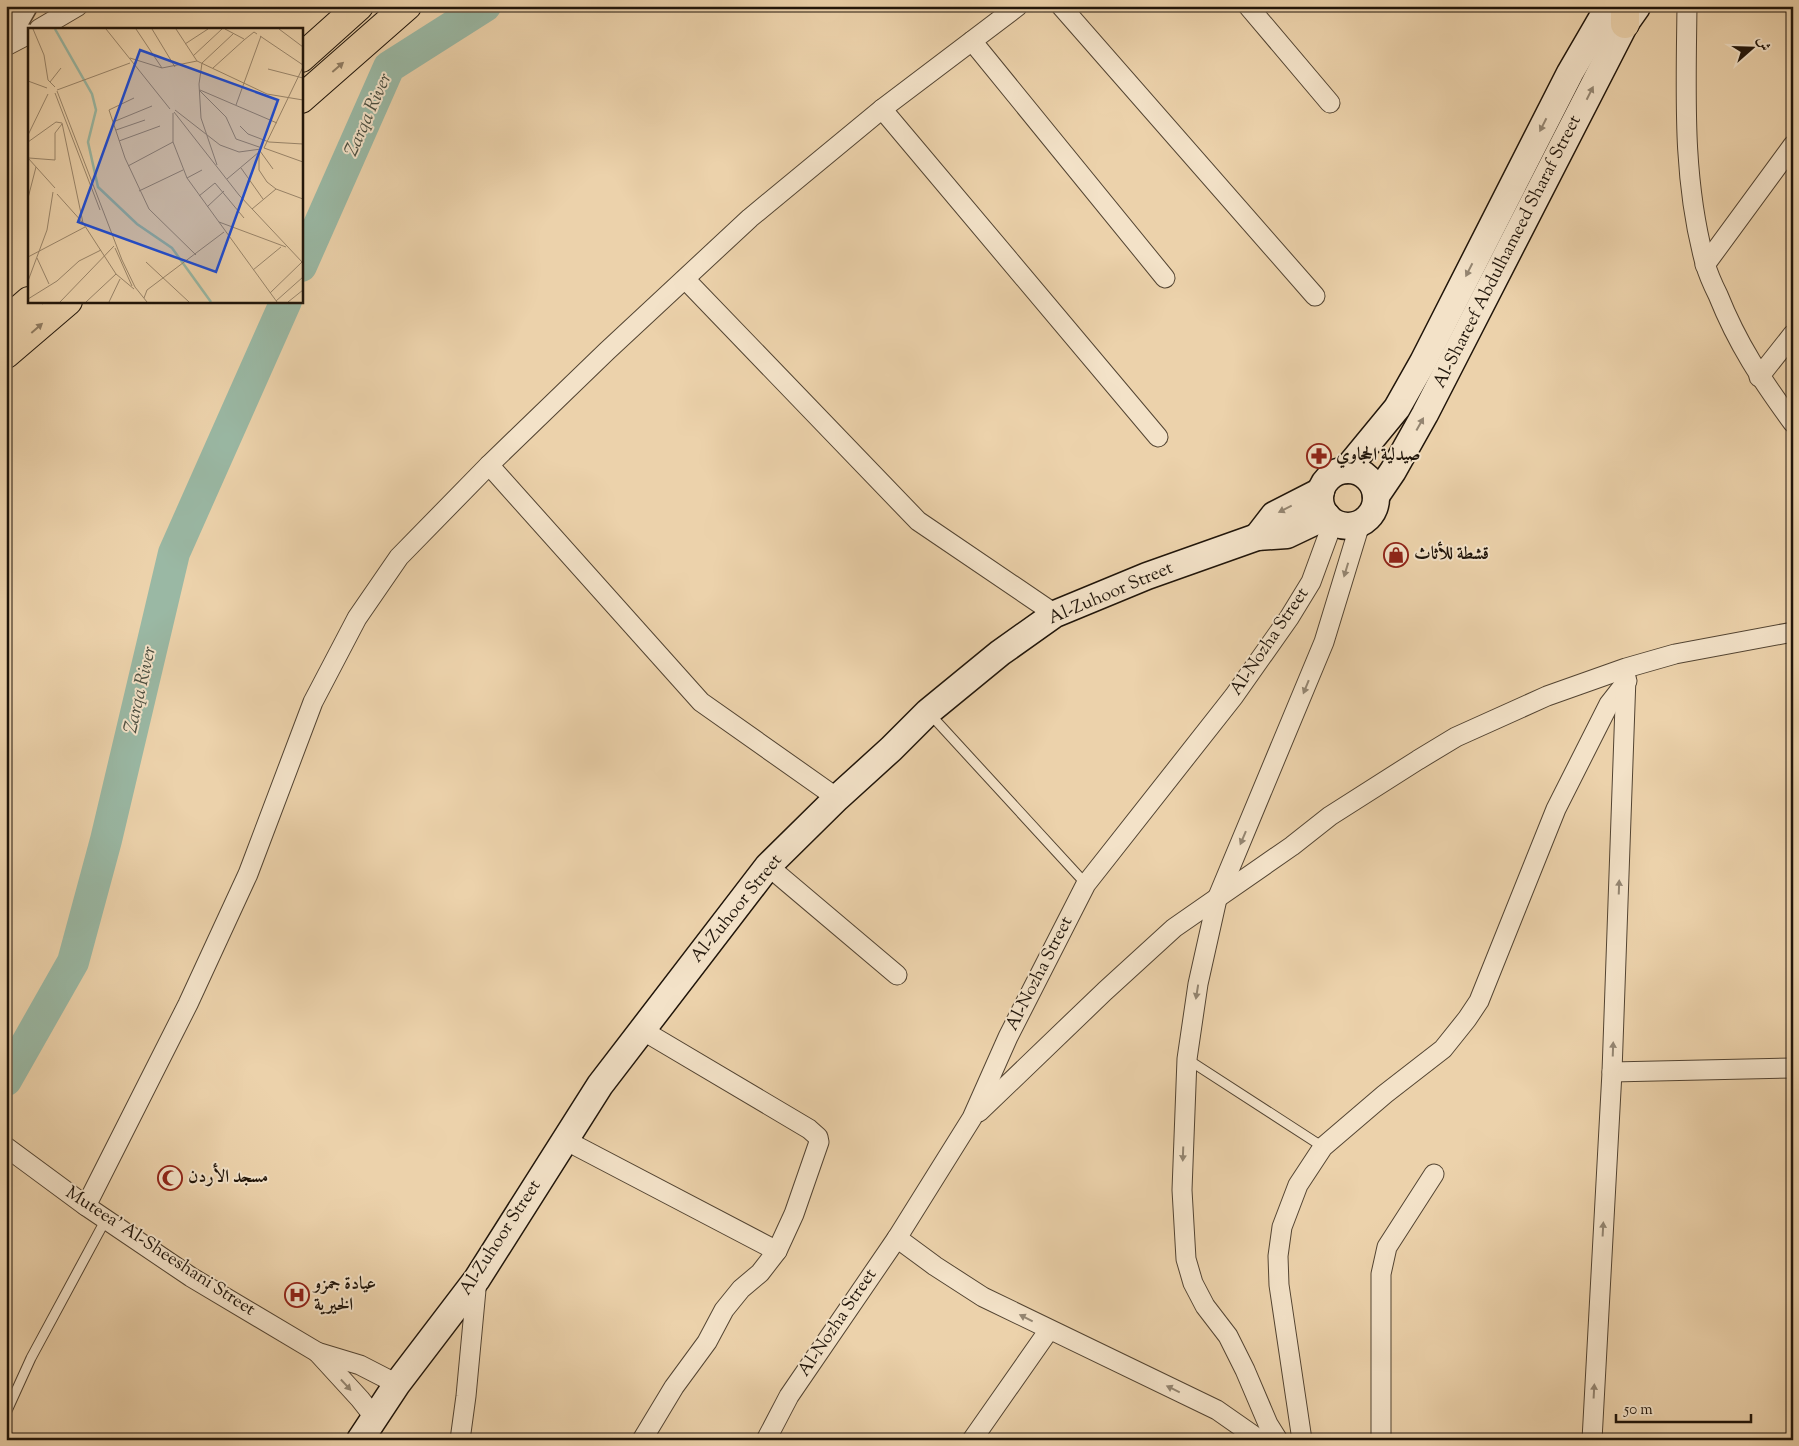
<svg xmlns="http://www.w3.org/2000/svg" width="1799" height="1446" font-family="'Sorts Mill Goudy',Amiri,serif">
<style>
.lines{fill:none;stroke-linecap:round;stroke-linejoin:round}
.river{stroke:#9ab8a4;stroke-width:32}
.service-casing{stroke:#534432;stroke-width:11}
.minor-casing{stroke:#534432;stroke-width:21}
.tertiary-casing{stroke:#534432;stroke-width:25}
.secondary-casing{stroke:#20150a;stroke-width:29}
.primary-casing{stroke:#20150a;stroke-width:30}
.service{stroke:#f3e2c8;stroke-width:9}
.minor{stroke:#f3e2c8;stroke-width:19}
.tertiary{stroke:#f3e2c8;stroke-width:22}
.secondary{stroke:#f3e2c8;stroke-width:26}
.primary{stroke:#ecd2ab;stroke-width:28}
.oneway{fill:#907d63}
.oneway2{fill:#948672}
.labels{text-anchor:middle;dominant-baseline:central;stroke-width:4;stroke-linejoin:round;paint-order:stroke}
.street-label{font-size:18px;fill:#20150a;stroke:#f3e2c8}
.poi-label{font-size:18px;font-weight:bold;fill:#20150a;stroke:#f3e2c8;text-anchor:start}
.water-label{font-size:19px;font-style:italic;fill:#4b4e40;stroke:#f3e2c8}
.inset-river{fill:none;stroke:#9ab8a4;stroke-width:2.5}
.inset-road{fill:none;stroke:#9a866b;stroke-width:1}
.view{fill:#1d4ed8;fill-opacity:0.15;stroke:#1d4ed8;stroke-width:2.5}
.inset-edge{fill:none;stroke:#20150a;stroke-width:2.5}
</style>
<rect width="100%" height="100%" fill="#ecd2ab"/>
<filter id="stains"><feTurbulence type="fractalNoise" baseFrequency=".004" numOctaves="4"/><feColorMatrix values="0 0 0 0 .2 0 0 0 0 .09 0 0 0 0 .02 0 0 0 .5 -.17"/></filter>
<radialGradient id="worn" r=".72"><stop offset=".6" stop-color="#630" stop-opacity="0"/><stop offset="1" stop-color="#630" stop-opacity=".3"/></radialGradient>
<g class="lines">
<g class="river">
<path d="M 301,266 L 389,67 L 485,6"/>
<path d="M 6,1080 L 73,962 L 106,840 L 174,553 L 286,301"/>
</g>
<defs>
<g id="service">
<path d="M 929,713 L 1086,884"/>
<path d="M 1187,1059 L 1323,1147"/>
<path d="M 6,1413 L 31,1358 L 106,1219"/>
</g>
<g id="minor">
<path d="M 1061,6 L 1315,296"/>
<path d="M 1248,6 L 1330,103"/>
<path d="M 1687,6 C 1686,94 1682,178 1705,263 C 1708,274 1713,285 1718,295 C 1738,345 1761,379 1793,423"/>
<path d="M 39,29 L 78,6"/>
<path d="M 972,41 L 1165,278"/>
<path d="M 6,46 L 29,34"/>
<path d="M 882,109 L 1158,437"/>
<path d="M 1705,265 L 1793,145"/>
<path d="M 685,279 L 918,521 L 1055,614"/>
<path d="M 1759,377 L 1793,334"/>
<path d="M 489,465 L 701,702 L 837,798"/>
<path d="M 768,866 L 897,975"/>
<path d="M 1612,1072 L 1793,1068"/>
<path d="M 979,1112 L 1105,991 L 1174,928 L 1292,846 L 1330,816 L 1418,760 L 1456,737 L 1547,696 L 1626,668 L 1675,654 L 1793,632"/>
<path d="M 565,1140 L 777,1251"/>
<path d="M 6,1147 L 86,1206 L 191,1277 L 317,1352 L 360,1365 L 397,1384"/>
<path d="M 86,1206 L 188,1004 L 248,874 L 313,702 L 357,618 L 399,557 L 489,465 L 607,351 L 750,218 L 882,109 L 1018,6"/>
<path d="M 897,1238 L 935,1266 L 983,1297 L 1217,1410 L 1260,1440"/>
<path d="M 317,1352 L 360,1399 L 375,1418"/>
<path d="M 460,1440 L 466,1396 L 477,1279"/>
<path d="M 642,1440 L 674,1387 L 707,1342 L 724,1310 L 741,1289 L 760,1273 L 777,1251 L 794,1214 L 819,1142 L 818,1137 L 809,1129 L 642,1030"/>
<path d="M 766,1440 L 789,1396 L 897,1238 L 972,1118 L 1008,1037 L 1086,884 L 1234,696 L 1289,618 L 1311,582 L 1333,522"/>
<path d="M 972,1440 L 1049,1330"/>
<path d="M 1278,1440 L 1268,1424 L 1245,1370 L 1228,1336 L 1205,1306 L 1193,1283 L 1186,1259 L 1182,1190 L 1187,1059 L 1198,984 L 1217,899 L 1324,642 L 1360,524"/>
<path d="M 1302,1440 L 1279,1285 L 1278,1256 L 1282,1227 L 1298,1185 L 1323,1147 L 1385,1094 L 1443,1049 L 1467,1019 L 1479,1001 L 1556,809 L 1609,704 L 1627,681"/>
<path d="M 1381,1440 L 1381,1274 L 1387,1247 L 1434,1174"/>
<path d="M 1592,1440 L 1612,1072 L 1626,677"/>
</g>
<path id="tertiary" d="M 6,41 L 26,6"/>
<g id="secondary">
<circle cx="1348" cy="498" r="28"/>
<path d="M 1346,470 L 1397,408 L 1423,362 L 1570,73 L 1609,6"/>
<path d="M 1376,496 L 1393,471 L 1425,414 L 1625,24 L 1637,7"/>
<path d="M 1257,537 L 1274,515 L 1321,491"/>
<path d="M 360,1440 L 397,1384 L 477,1279 L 600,1085 L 768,866 L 837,798 L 891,749 L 928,712 L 1000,653 L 1055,614 L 1147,576 L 1257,537 L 1287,535 L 1327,516"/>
</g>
<g id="primary">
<path d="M 1625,24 L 1625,6"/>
<path d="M 301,58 L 359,6"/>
<path d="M 301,99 L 407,6"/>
<path d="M 6,321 L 29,301"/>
<path d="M 6,354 L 68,301"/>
</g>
</defs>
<use href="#service" class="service-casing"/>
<use href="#minor" class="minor-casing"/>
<use href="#tertiary" class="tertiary-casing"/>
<use href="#secondary" class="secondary-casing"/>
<use href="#primary" class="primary-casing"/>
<use href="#service" class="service"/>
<use href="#minor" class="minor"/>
<use href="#tertiary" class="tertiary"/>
<use href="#secondary" class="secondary"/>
<use href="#primary" class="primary"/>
</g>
<defs><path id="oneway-solid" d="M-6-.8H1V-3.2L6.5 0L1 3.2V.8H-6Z" transform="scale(1.25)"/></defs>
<g class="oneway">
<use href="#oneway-solid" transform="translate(338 67) rotate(-41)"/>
<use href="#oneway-solid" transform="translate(37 328) rotate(-41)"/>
</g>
<g class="oneway2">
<use href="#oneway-solid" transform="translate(1590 93) rotate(-63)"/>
<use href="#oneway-solid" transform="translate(1543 125) rotate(117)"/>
<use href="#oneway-solid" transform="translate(1469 270) rotate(117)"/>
<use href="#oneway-solid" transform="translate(1420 424) rotate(-61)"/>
<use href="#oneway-solid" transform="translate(1285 509) rotate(153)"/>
<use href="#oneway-solid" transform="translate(1346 570) rotate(107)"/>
<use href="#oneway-solid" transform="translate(1306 687) rotate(112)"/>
<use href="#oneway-solid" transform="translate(1243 838) rotate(113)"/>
<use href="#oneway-solid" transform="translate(1619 887) rotate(-88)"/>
<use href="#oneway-solid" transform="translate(1197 992) rotate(99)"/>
<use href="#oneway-solid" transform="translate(1613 1049) rotate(-88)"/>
<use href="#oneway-solid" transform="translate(1183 1154) rotate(92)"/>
<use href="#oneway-solid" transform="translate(1603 1229) rotate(-87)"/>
<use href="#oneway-solid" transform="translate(1026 1318) rotate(-153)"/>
<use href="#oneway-solid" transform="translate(346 1385) rotate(47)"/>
<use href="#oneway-solid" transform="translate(1173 1389) rotate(-154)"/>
<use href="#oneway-solid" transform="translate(1594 1391) rotate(-87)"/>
</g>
<defs>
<symbol id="pharmacy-ring" viewBox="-11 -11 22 22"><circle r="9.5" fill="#f3e2c8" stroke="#8f2418" stroke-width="1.5"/><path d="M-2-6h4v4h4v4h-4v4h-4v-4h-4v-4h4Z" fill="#8f2418"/></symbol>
<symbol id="shop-ring" viewBox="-11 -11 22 22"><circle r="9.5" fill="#f3e2c8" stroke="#8f2418" stroke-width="1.5"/><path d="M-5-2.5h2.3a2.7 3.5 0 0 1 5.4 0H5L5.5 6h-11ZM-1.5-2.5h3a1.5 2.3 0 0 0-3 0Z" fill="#8f2418"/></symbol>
<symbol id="mosque-ring" viewBox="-11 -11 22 22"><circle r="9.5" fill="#f3e2c8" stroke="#8f2418" stroke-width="1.5"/><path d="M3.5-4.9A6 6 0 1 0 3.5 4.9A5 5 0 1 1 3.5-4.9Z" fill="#8f2418"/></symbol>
<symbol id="hospital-ring" viewBox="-11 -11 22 22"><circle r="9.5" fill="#f3e2c8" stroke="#8f2418" stroke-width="1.5"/><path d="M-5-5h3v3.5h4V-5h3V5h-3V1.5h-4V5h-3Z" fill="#8f2418"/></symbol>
</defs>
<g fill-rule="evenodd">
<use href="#pharmacy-ring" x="1305" y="442" width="28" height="28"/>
<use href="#shop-ring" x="1382" y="541" width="28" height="28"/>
<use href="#mosque-ring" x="156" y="1164" width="28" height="28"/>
<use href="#hospital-ring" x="283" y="1281" width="28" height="28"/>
</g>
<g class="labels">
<g class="street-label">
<text transform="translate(1508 252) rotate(-63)">Al-Shareef Abdulhameed Sharaf Street</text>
<text transform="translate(1111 594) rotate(-23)">Al-Zuhoor Street</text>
<text transform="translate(1270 642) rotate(-56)">Al-Nozha Street</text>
<text transform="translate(737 909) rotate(-51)">Al-Zuhoor Street</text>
<text transform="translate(1040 974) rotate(-63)">Al-Nozha Street</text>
<text transform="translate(501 1238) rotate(-57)">Al-Zuhoor Street</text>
<text transform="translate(160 1252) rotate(33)">Muteea' Al-Sheeshani Street</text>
<text transform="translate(838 1323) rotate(-56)">Al-Nozha Street</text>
</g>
<g class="poi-label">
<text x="1336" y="456">صيدلية الحجاوي</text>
<text x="1414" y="555">قشطة للأثاث</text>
<text x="188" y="1178">مسجد الأردن</text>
<text x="314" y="1285">عيادة جمزو<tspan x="314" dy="21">الخيرية</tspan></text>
</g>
<g class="water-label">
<text transform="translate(369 115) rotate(-66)">Zarqa River</text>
<text transform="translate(141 690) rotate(-77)">Zarqa River</text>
</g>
</g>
<g transform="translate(28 28)">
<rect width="275" height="275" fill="#ecd2ab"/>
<path class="inset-river" d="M 27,1 L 64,66 L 68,82 L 60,114 L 70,159 L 109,196 L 144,220 L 183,274"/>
<path class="inset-road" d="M 5,1 L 16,27 L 20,52 L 27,59M 78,1 L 142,81M 108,1 L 134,40M 124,1 L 147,39M 148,1 L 169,33 L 239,66 L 275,72M 197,1 L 216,11M 251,1 L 275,19M 232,8 L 275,37M 157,16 L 180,1M 165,28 L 194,1M 102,30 L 134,40 L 169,33M 185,40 L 216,12 L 226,4 L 229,6M 240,41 L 275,50M 0,53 L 19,60M 22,54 L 33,40M 29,62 L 102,35M 171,62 L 198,89 L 208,111 L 234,120M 172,62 L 249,95M 29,63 L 94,232 L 107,259 L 119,274M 27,65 L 72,182M 106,70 L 81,82 L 97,130 L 121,181 L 168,227M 208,77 L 233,8M 147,82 L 192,117 L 211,124 L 233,121M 146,84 L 211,167 L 275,235M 145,85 L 145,114 L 159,150 L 249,274M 85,94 L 124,78M 212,98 L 220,106 L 241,114 L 275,116M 88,102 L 117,92M 0,107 L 20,66M 91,113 L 132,98M 0,114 L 28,94 L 34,95 L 55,195M 236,120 L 275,39M 236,120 L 275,134M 231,123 L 231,142 L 239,154 L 248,161 L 275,171M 232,123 L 245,141M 0,130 L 27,160M 1,130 L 27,132 L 27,105 L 34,96M 189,137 L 173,90 L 171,56 L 174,35 L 205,6M 100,138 L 145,114M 213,140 L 235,171M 159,150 L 174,142M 199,151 L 231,124M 111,163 L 155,142M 29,166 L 55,195 L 88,246 L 106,261M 171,168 L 187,155 L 216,190M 0,170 L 8,139M 179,179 L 196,163M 224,181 L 248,161M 191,194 L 258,219M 87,220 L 104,258M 0,229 L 57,199M 9,230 L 21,256M 118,234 L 161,274M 225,242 L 253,219M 0,253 L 19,202 L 25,164M 242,265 L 274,234M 116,270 L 119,262 L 196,204M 0,271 L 29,253 L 51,233 L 73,222M 248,273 L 275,249M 32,274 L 86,218M 58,274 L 88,246M 81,274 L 92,251M 260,274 L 275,262"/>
<path class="view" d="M 112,22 L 250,72 L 188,244 L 50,194 Z"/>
<rect width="275" height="275" class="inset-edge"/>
</g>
<rect width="1799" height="1446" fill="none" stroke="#ecd2ab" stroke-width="25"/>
<rect x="8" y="8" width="1784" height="1431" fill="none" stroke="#20150a" stroke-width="2.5"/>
<rect x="12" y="12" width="1774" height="1421" fill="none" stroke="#20150a"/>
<g transform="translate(1752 48) rotate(70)" stroke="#f3e2c8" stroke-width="4" paint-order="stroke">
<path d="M0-4L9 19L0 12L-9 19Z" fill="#20150a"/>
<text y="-8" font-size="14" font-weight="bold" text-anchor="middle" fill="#20150a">ش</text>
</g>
<path d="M1616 1414v8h135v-8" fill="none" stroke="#20150a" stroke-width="2.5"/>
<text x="1624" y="1414" font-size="15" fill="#20150a" stroke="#f3e2c8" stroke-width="4" paint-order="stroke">50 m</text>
<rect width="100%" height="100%" filter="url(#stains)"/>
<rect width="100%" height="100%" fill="url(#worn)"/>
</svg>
